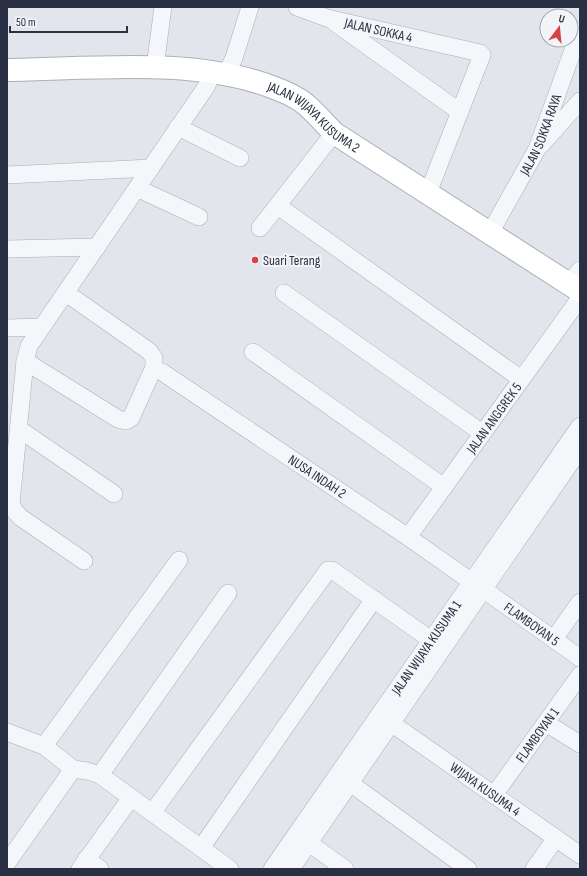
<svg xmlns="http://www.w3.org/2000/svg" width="587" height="876" font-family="'Sofia Sans Condensed',sans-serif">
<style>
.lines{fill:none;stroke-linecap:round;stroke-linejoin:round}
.street-casing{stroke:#aaafb9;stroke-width:18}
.secondary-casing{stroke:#aaafb9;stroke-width:24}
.street{stroke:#f5f6f9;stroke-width:17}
.secondary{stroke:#fff;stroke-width:22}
.poi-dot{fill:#d64248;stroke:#f2f4f8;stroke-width:1.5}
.labels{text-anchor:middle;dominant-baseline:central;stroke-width:4;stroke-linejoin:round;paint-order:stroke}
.street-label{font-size:14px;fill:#293044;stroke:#f2f4f8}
.poi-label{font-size:14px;fill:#293044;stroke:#f2f4f8;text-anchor:start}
</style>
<rect width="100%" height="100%" fill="#e2e5eb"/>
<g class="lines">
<defs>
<g id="street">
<path id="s1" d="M 297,7 L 327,18 L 480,53 L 482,55 L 428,193"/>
<path d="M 334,22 L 460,112"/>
<path d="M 155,67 L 163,7"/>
<path d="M 226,74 L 234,58 L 250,7"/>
<path d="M 178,127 L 240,158"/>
<path d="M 541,145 L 580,101"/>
<path d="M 7,175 L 151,168"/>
<path d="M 137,188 L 199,217"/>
<path d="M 278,206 L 521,379"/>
<path d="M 260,228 L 334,133"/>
<path id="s2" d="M 490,233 L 537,149 L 580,31"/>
<path d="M 7,249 L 97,247"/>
<path d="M 568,284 L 580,270"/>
<path d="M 284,293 L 482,433"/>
<path d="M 7,328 L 41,327"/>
<path d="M 253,352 L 444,487"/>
<path d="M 25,361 L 118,419 L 126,421 L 131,418 L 154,367 L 154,358 L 149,351 L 66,293"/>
<path id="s3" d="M 162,372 L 408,537 L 472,582"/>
<path d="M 19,429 L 114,494"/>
<path id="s4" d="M 408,537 L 580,298"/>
<path d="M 84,561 L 20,517 L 14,510 L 11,504 L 25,361 L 29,346 L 206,87 L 213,73"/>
<path id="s5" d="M 483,589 L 580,658"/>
<path d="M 554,639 L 580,602"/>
<path id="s6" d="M 391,723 L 580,855"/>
<path d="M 546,723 L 580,744"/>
<path d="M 7,732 L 44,746 L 73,769 L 87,771 L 100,775 L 230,869"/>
<path d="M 44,746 L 179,560"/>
<path d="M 100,775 L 228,593"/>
<path d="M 350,783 L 468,869"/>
<path id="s7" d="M 494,795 L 580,675"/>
<path d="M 152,813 L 328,570 L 332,570 L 441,647"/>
<path d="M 309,843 L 345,869"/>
<path d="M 201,848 L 374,599"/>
<path d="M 86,859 L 100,869"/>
<path d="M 7,863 L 73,769"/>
<path d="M 80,869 L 130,799"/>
<path id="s8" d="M 272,869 L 580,426"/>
<path d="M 291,869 L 580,449"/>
<path d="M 534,869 L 556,838"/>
</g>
<g id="secondary">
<path id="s9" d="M 7,70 C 91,69 193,57 272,87 C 283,91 295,96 304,103 C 315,112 324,123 334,133 L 580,291"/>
</g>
</defs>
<use href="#street" class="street-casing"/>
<use href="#secondary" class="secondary-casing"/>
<use href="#street" class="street"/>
<use href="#secondary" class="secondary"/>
</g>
<circle class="poi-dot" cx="255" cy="260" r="4"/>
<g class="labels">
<g class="street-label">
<text stroke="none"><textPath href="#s1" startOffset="85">JALAN SOKKA 4</textPath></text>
<text stroke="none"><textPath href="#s9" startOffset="319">JALAN WIJAYA KUSUMA 2</textPath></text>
<text stroke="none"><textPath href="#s2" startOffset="111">JALAN SOKKA RAYA</textPath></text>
<text stroke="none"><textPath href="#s4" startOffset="147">JALAN ANGGREK 5</textPath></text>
<text stroke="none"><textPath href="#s3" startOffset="187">NUSA INDAH 2</textPath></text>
<text stroke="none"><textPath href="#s5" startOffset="60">FLAMBOYAN 5</textPath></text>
<text stroke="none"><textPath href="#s8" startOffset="270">JALAN WIJAYA KUSUMA 1</textPath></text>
<text stroke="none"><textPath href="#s7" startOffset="74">FLAMBOYAN 1</textPath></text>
<text stroke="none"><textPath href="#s6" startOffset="115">WIJAYA KUSUMA 4</textPath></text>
</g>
<g class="poi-label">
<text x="263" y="260">Suari Terang</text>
</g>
</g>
<rect width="587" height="876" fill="none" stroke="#293044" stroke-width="16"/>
<g transform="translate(559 28) rotate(16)"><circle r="19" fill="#f2f4f8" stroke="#a2a6b0"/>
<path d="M0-3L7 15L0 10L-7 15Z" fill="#d64248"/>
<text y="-6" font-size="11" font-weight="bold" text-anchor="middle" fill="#293044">U</text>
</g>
<path d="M10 26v6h117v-6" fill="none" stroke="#293044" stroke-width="2"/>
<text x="16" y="26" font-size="12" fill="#293044" stroke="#f2f4f8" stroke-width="3" paint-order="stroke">50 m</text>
</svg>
